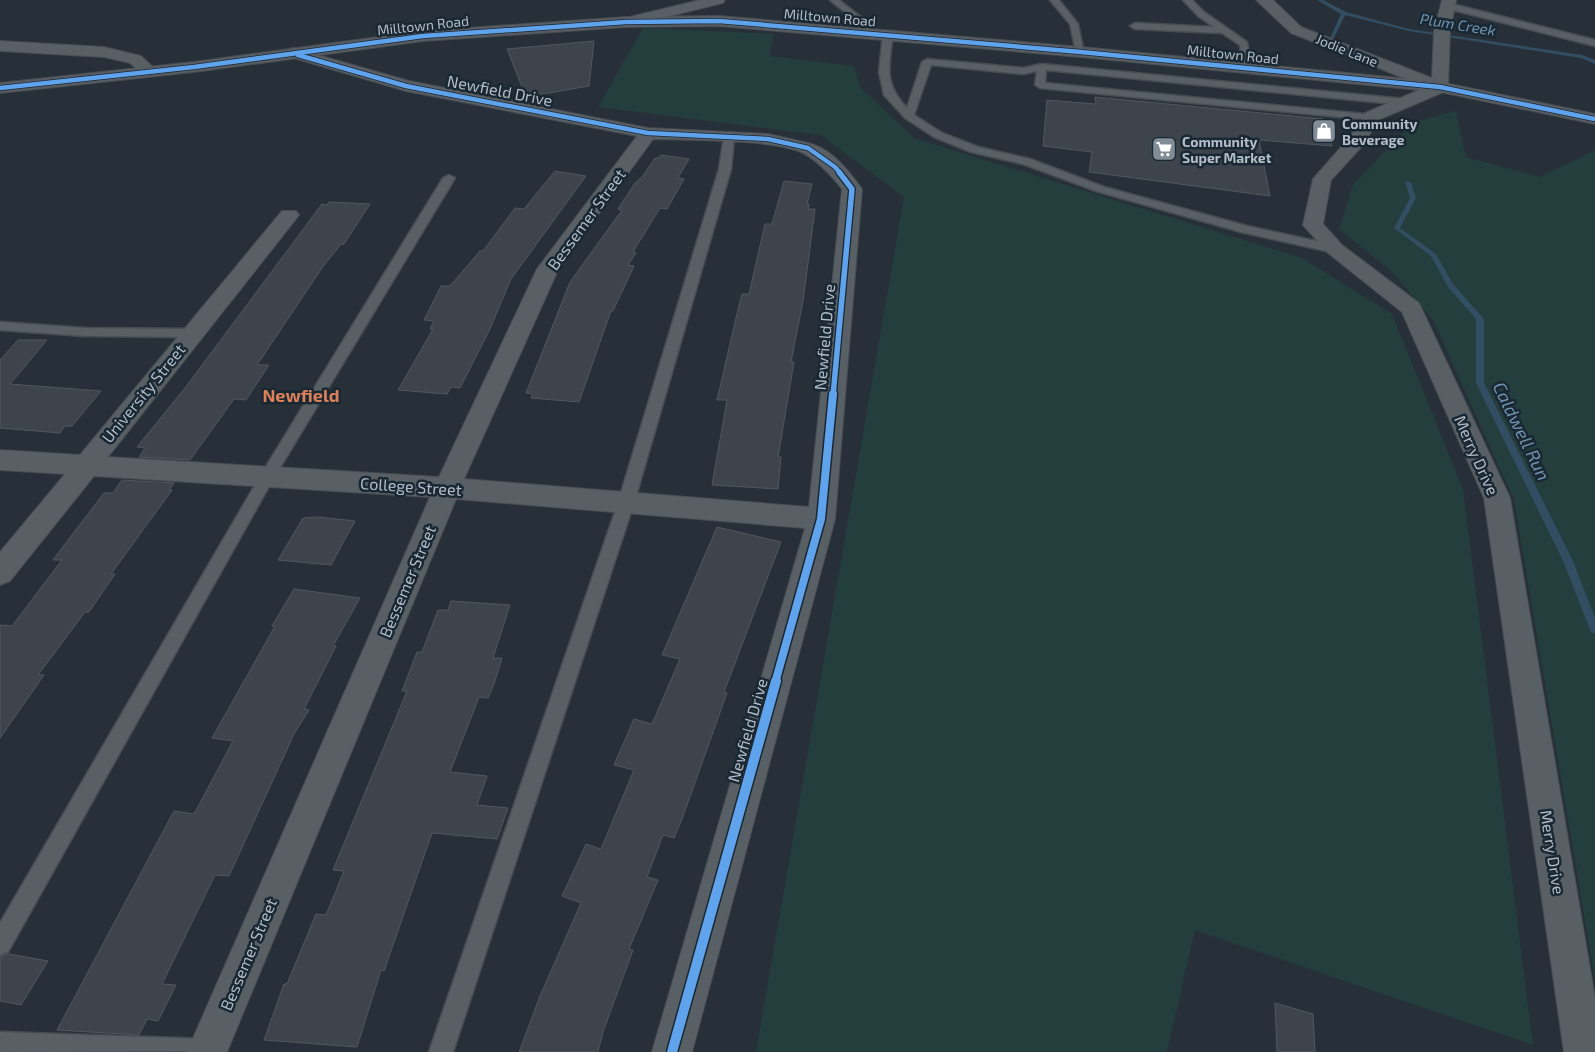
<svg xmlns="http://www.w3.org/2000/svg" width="1595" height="1052" font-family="'Exo 2',sans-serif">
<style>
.green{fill:#243d3d}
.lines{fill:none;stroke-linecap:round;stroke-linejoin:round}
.stream{fill:#334d62;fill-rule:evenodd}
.building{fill:#3d444b;stroke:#4f585f}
.lane-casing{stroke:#464c52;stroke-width:3}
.street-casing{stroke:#464c52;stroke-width:2}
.secondary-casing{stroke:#464c52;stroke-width:2}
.lane{fill:#585f65;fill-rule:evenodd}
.street{fill:#585f65;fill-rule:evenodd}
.secondary{fill:#575d63;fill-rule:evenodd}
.cycleway-far3-casing{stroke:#1a2833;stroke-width:6}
.cycleway-far2-casing{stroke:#1a2833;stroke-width:8}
.cycleway-far1-casing{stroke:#1a2833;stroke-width:11}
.cycleway-casing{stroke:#1a2833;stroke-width:13}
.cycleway-far3{stroke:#60a3ed;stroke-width:4.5}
.cycleway-far2{stroke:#60a3ed;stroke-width:5.5}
.cycleway-far1{stroke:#60a3ed;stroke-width:8}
.cycleway{stroke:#60a3ed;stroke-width:10}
.labels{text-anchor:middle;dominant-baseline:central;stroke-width:5;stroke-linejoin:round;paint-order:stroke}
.far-street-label{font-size:14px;fill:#b1bec9;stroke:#1a2833}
.far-poi-label{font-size:14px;font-weight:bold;fill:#b1bec9;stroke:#1a2833;text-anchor:start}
.far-water-label{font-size:15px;font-style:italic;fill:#6f93af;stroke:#1a2833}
.street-label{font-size:16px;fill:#b1bec9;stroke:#1a2833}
.neighbourhood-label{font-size:18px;font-weight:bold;fill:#dc8059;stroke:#1a2833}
.water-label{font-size:18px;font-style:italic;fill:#6f93af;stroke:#1a2833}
</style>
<rect width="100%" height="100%" fill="#273038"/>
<g class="green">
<path d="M 643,28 L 774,34 L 769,56 L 854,66 L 860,87 L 914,138 L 1302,258 L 1392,314 L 1463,489 L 1533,1045 L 1195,930 L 1167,1052 L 756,1052 L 904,197 L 820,135 L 598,107 Z"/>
<path d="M 1456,111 L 1466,157 L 1540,177 L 1595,150 L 1595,980 L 1514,500 L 1433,320 L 1392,272 L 1339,229 L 1353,185 L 1413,122 Z"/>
</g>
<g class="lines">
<g class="stream">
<path d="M 1317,0 L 1323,0 L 1346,12 L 1409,29 L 1582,55 L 1595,60 L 1595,64 L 1581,58 L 1409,31 L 1345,15 L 1334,38 L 1332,39 L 1330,38 L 1341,14 Z"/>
<path d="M 1406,181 L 1411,182 L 1416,198 L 1400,228 L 1436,254 L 1453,284 L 1484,319 L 1484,383 L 1573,561 L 1595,618 L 1595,634 L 1592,633 L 1590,630 L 1563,561 L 1476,383 L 1476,319 L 1448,287 L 1431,256 L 1394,228 L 1410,198 L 1405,182 Z"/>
</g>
</g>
<g class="building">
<path d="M 594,41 L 589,86 L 526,97 L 507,49 Z"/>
<path d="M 1095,97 L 1324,119 L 1332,146 L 1259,140 L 1270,196 L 1089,172 L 1092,152 L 1043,146 L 1047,100 L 1096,104 Z"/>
<path d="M 661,155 L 689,159 L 678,178 L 684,179 L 667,209 L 660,208 L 633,252 L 636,253 L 628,265 L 634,266 L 613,311 L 611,311 L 579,402 L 531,398 L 533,394 L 526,393 L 570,282 L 622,210 L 618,209 L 635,183 L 643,176 L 655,158 L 659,158 Z"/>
<path d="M 555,171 L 586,176 L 511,279 L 489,331 L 460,388 L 451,387 L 447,394 L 398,390 L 433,329 L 430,329 L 434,321 L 424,320 L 441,286 L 450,286 L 480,251 L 483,251 L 515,208 L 524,209 Z"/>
<path d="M 784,181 L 812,184 L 807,204 L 809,204 L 808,209 L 815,209 L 803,301 L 791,362 L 794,362 L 778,457 L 781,457 L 778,489 L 712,485 L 727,400 L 717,400 L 736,318 L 742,294 L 749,294 L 765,224 L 772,224 Z"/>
<path d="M 329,202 L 370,204 L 344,244 L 341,244 L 322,268 L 257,365 L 269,365 L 246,400 L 234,399 L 190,460 L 139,457 L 145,448 L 137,447 L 185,388 L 322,204 L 327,205 Z"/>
<path d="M 18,340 L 47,340 L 10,384 L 101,391 L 72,426 L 65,426 L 60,433 L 0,428 L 0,360 Z"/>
<path d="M 122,480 L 174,483 L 169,490 L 172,490 L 111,574 L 115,574 L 89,612 L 85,612 L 38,675 L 44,675 L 0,738 L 0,625 L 12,626 L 62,560 L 53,560 L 78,527 L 104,493 L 113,493 Z"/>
<path d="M 318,517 L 355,521 L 331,565 L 278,560 L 303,518 Z"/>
<path d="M 717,527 L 781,542 L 724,692 L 727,693 L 682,819 L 674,838 L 663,835 L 647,877 L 658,880 L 629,949 L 633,950 L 603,1032 L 598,1052 L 519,1052 L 540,996 L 581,903 L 562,896 L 586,844 L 601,849 L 634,770 L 614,765 L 634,719 L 652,724 L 680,659 L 662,655 Z"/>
<path d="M 294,589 L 360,598 L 333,646 L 336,646 L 304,709 L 309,710 L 294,734 L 229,876 L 215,875 L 162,984 L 176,985 L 158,1021 L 147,1019 L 139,1035 L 57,1030 L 174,811 L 194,814 L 233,741 L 212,738 L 275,626 L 272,626 Z"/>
<path d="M 451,601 L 510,605 L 493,658 L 502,658 L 494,684 L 488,698 L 479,697 L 450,772 L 487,776 L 477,805 L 508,808 L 497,839 L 432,833 L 384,971 L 381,970 L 357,1047 L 264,1040 L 284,984 L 287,984 L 316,914 L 326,915 L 344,871 L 333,870 L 407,691 L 402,691 L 417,652 L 422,652 L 438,610 L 448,610 Z"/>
<path d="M 9,954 L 48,961 L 21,1005 L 0,1001 L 0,957 Z"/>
<path d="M 1275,1003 L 1313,1014 L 1315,1052 L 1277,1052 Z"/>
</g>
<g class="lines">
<defs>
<g id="lane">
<path d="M 830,0 L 839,0 L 881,33 L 873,35 Z"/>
<path d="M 1050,0 L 1059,0 L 1078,24 L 1084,54 L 1076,52 L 1070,24 Z"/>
<path d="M 1183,0 L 1192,0 L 1204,12 L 1247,42 L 1251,69 L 1243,67 L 1240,45 L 1222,33 L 1135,29 L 1130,26 L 1135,23 L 1214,27 L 1198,16 Z"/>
<path d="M 1448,3 L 1595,40 L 1595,46 L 1445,8 L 1444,6 Z"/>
<path d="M 888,31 L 893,34 C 889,66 883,83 907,108 L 922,62 L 927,59 L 1023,68 L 1042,64 L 1405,99 L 1410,102 L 1405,105 L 1046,70 L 1045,83 L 1375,115 L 1375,119 L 1371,120 L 1040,88 L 1035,85 L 1037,71 L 1023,74 L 931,65 L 914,115 L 942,133 L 978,147 L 1030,159 L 1104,187 L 1247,226 L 1339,246 L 1341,249 L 1339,252 L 1335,253 L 1241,232 L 1096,191 L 1023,164 L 971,152 L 934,137 L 905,118 L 884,95 L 879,72 L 883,34 Z"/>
<path d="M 729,134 L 734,137 L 731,169 L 634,503 L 453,1052 L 429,1052 L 618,503 L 719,169 L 724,137 Z"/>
<path d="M 449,175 L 455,178 L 272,481 L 8,952 L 0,955 L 0,923 L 262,473 L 443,178 Z"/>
<path d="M 0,322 L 85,328 L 192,329 L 199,333 L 192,337 L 85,336 L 0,330 Z"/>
<path d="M 0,1032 L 207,1039 L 215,1043 L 219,1051 L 0,1052 Z"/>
</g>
<g id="street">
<path d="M 700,0 L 725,0 L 723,3 L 626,27 L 618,22 L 621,19 Z"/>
<path d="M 1256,0 L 1273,0 L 1301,27 L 1432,78 L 1434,31 L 1442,0 L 1456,0 L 1450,31 L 1448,87 L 1446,91 L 1378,120 L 1364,144 L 1331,180 L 1323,224 L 1342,245 L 1419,303 L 1510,498 L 1595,998 L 1595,1052 L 1564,1052 L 1484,498 L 1402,312 L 1328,253 L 1303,225 L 1313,179 L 1350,137 L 1365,113 L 1426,87 L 1291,33 Z"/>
<path d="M 0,41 L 104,47 L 141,56 L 158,72 L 156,75 L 144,75 L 130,63 L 104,57 L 0,51 Z"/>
<path d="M 293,48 L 409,81 L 648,128 L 768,134 L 808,143 C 831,148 849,171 862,189 L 835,519 L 692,1052 L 652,1052 L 805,528 L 456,499 L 227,1052 L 187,1052 L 430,497 L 94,476 L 10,581 L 0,585 L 0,552 L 65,474 L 0,470 L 0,450 L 80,455 L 282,211 L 296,211 L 299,215 L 296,219 L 108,457 L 439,477 L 537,269 L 637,136 L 406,91 L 287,56 L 285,53 L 287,50 ZM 653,139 C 687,140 776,139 803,153 C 819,162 831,175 842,189 L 809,507 L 464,479 L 558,270 Z"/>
</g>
<path id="secondary" d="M 719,16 L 1081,47 L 1440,82 L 1595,114 L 1595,124 L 1440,92 L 1081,57 L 719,26 L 626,27 L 423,41 L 194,72 L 0,93 L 0,83 L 194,62 L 423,31 L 626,17 Z"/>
</defs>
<use href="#lane" class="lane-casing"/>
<use href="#street" class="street-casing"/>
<use href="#secondary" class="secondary-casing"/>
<use href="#lane" class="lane"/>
<use href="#street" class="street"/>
<use href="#secondary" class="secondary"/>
<defs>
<g id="cycleway-far3">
<path d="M 298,55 L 406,86 L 648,133 L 768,139 L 808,148 L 835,167 L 840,173"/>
<path d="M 0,88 L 194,67 L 423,36 L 626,22 L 719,21 L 1081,52 L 1440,87 L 1595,119"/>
</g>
<path id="cycleway-far2" d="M 833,396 L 852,189 L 839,172"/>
<path id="cycleway-far1" d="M 775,683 L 821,519 L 833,394"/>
<path id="cycleway" d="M 672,1052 L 776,681"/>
</defs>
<use href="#cycleway-far3" class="cycleway-far3-casing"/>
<use href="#cycleway-far2" class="cycleway-far2-casing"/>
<use href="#cycleway-far1" class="cycleway-far1-casing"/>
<use href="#cycleway" class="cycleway-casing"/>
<use href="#cycleway-far3" class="cycleway-far3"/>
<use href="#cycleway-far2" class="cycleway-far2"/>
<use href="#cycleway-far1" class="cycleway-far1"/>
<use href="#cycleway" class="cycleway"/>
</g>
<defs>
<symbol id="shop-square" viewBox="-11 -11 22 22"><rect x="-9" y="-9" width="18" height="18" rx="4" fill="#818c96" stroke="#1a2833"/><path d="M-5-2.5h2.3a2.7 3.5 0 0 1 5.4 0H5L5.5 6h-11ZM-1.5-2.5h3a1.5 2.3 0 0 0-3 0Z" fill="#fff"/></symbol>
<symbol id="supermarket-square" viewBox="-11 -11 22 22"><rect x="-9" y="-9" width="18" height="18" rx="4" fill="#818c96" stroke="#1a2833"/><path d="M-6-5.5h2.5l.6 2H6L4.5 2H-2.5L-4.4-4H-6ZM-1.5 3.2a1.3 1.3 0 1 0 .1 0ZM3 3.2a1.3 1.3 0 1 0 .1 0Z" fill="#fff"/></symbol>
</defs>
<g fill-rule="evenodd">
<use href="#shop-square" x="1310" y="117" width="28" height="28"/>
<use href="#supermarket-square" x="1150" y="135" width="28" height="28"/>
</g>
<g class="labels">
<g class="far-street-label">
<text transform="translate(830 17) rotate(5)">Milltown Road</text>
<text transform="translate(423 25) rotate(-6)">Milltown Road</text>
<text transform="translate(1347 50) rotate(22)">Jodie Lane</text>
<text transform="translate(1233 54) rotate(6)">Milltown Road</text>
</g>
<g class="far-poi-label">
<text x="1342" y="123">Community<tspan x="1342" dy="16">Beverage</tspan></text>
<text x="1182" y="141">Community<tspan x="1182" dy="16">Super Market</tspan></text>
</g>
<g class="far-water-label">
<text transform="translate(1458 24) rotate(9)">Plum Creek</text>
</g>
<g class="street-label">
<text transform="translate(500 90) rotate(11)">Newfield Drive</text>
<text transform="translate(586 219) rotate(-54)">Bessemer Street</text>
<text transform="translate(824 337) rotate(-85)">Newfield Drive</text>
<text transform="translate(143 393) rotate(-51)">University Street</text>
<text transform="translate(1477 455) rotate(66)">Merry Drive</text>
<text transform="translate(411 486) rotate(4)">College Street</text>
<text transform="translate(407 581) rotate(-67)">Bessemer Street</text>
<text transform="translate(747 730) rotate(-74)">Newfield Drive</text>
<text transform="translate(1553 852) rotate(81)">Merry Drive</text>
<text transform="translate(248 954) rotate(-67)">Bessemer Street</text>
</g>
<g class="neighbourhood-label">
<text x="301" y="395">Newfield</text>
</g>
<g class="water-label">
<text transform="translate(1522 431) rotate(64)">Caldwell Run</text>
</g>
</g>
</svg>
